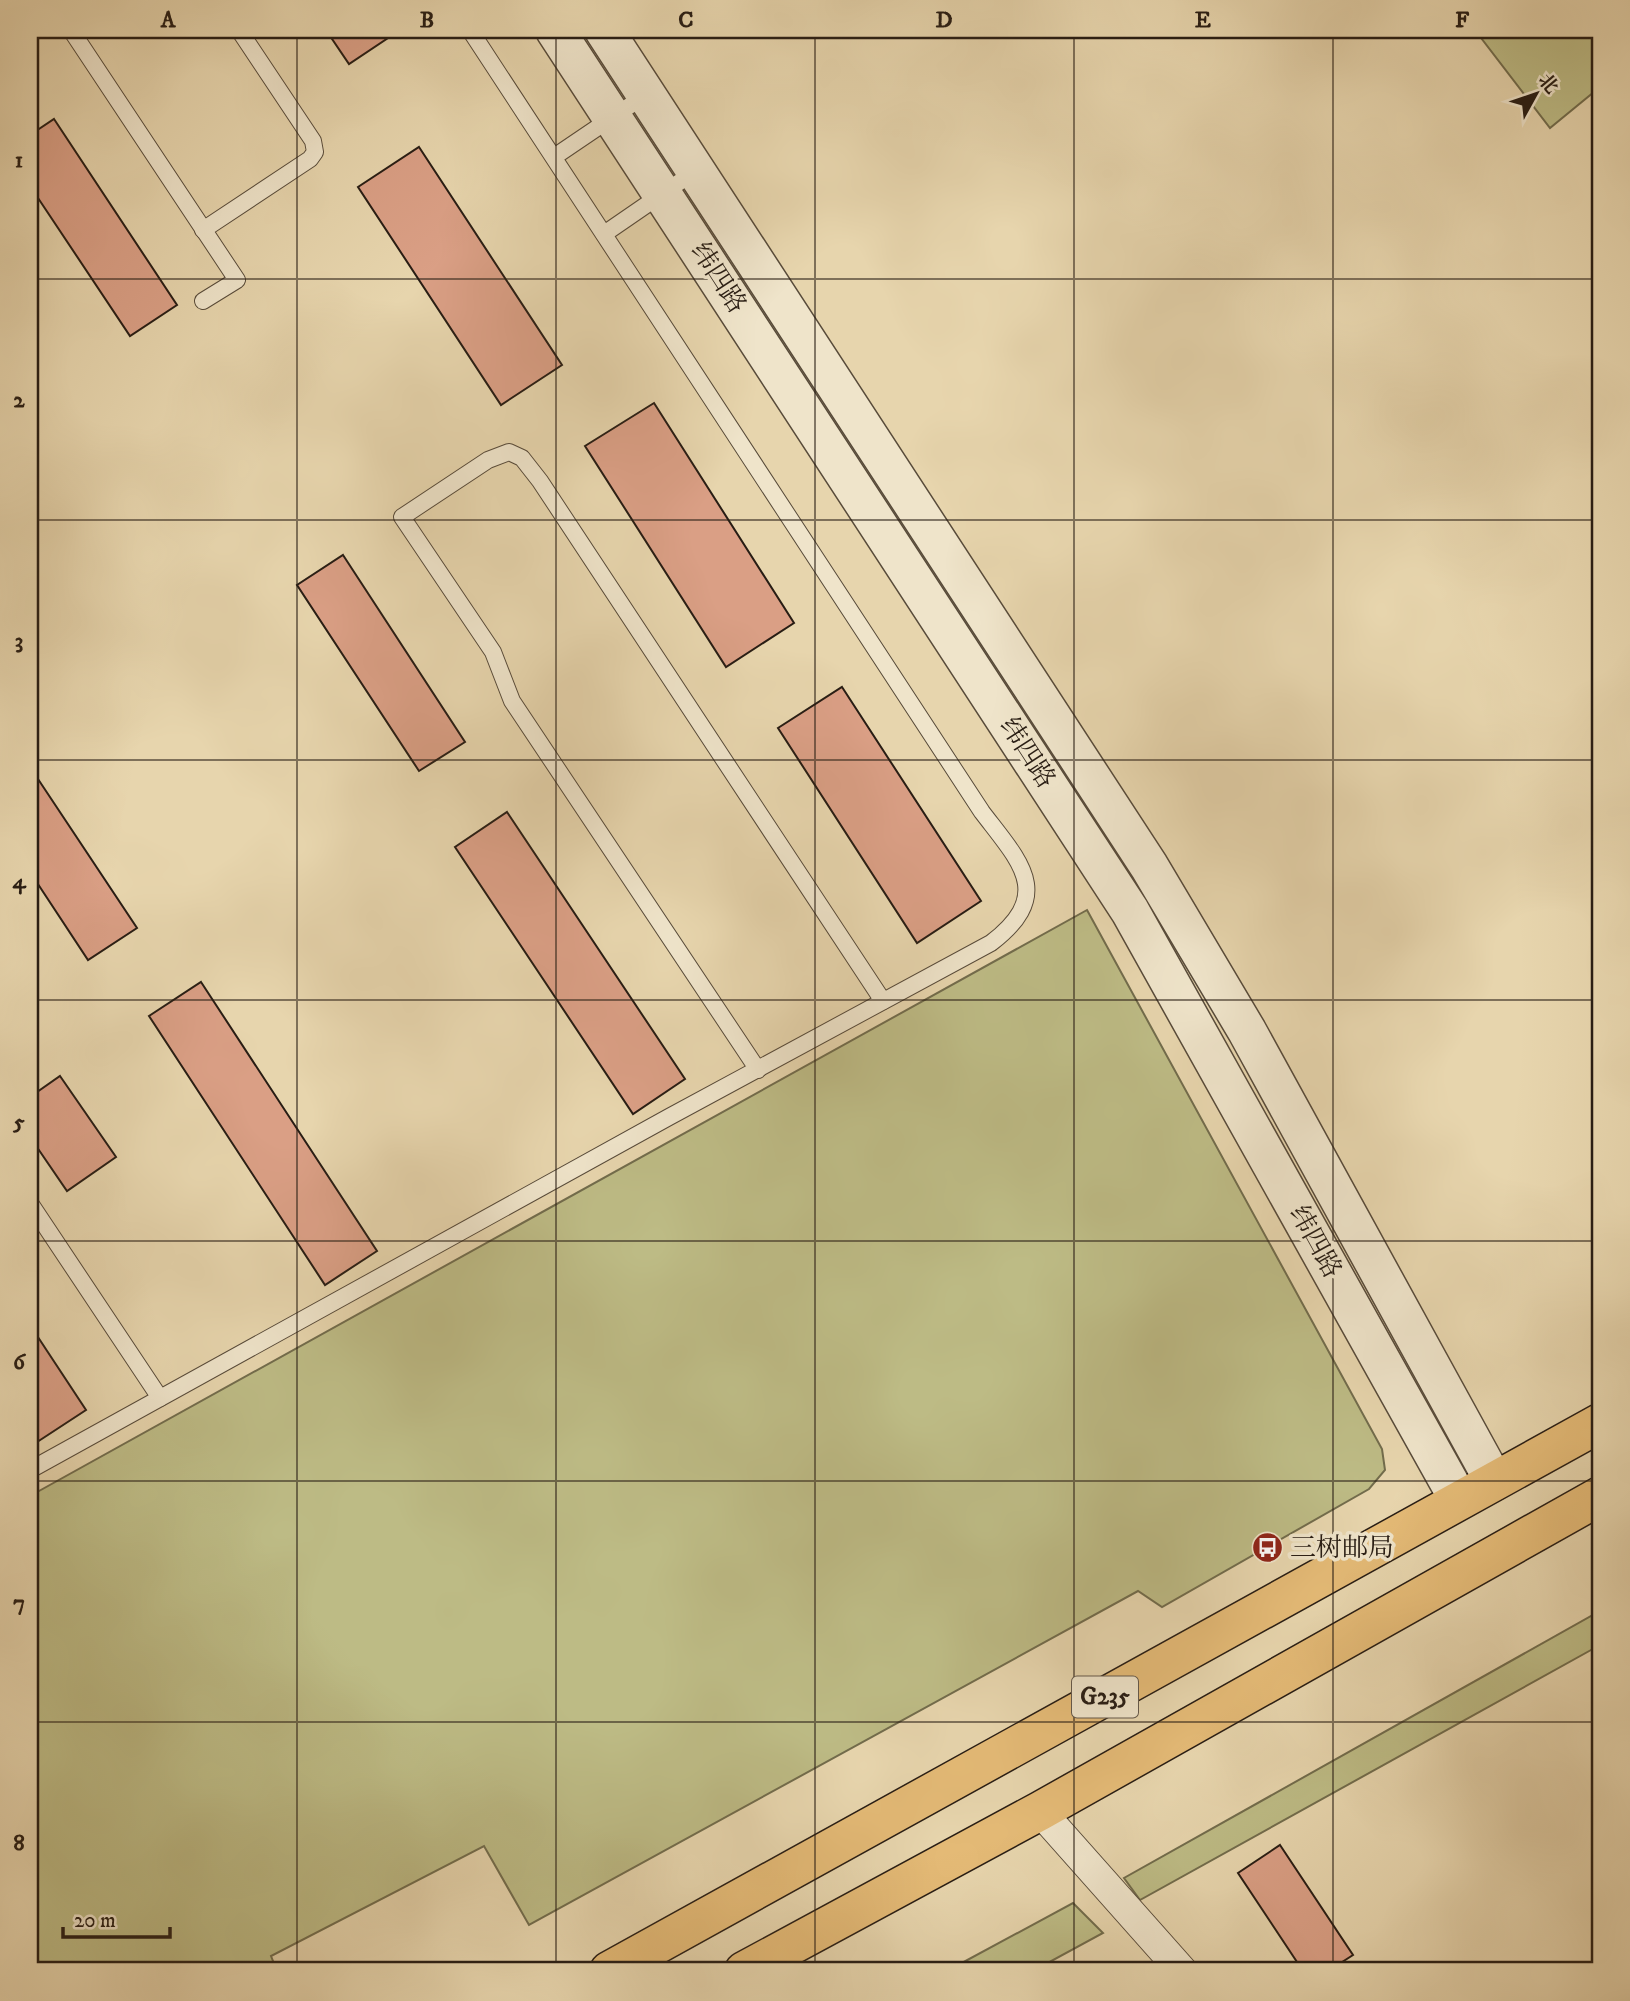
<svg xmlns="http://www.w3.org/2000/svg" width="1630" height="2001" font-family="'IM FELL DW Pica','Noto Serif SC',serif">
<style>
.green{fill:#bdbb85;stroke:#726c4c;stroke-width:2}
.building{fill:#da9f85;stroke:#281d14;stroke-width:2}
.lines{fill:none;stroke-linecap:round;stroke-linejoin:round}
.service-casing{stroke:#584b3a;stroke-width:18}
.minor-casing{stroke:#584b3a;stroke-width:32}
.tertiary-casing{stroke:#584b3a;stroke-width:41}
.trunk-casing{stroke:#281d14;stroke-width:41}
.service{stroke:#efe4ca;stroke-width:16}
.minor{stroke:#efe4ca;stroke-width:30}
.tertiary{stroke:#efe4ca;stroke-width:38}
.trunk{stroke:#e4ba76;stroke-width:38}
.grid{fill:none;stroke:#281d14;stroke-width:2;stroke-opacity:0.55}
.labels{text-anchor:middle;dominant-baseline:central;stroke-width:7;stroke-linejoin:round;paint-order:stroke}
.shield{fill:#efe4ca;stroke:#64594b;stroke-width:2}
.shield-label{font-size:24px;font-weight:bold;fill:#281d14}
.street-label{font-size:26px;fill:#281d14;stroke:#efe4ca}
.poi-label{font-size:26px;fill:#281d14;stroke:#efe4ca;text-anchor:start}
.neatline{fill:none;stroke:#281d14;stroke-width:2.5}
.grid-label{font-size:23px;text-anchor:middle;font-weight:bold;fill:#281d14}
</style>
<rect width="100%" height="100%" fill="#e7d5ad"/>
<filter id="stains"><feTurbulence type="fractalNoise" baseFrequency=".00286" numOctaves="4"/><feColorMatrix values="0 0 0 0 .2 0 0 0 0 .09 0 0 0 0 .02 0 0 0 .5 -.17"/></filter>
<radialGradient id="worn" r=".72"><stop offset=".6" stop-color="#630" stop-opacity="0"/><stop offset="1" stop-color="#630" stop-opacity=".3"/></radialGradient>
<g class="green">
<path d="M 1475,30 L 1600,30 L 1600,87 L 1550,128 Z"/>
<path d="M 1087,910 L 1382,1449 L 1385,1470 L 1369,1489 L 1162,1607 L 1138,1591 L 529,1925 L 484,1846 L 271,1956 L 277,1971 L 43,1971 L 30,1952 L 30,1496 Z"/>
<path d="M 1600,1611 L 1600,1645 L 1140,1900 L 1124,1878 Z"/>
<path d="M 1073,1903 L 1103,1933 L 1033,1971 L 947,1971 Z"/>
</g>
<g class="building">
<path d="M 326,30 L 400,30 L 349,64 Z"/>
<path d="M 54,119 L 177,305 L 130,336 L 30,186 L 30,135 Z"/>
<path d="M 419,147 L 562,365 L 501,405 L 358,187 Z"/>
<path d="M 654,403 L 794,623 L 726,667 L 585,446 Z"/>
<path d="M 343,555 L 465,742 L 419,771 L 297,585 Z"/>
<path d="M 842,687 L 981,901 L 917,943 L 778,728 Z"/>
<path d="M 30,767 L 137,928 L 88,960 L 30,872 Z"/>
<path d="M 507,812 L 685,1079 L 633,1114 L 455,847 Z"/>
<path d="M 201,982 L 377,1251 L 325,1285 L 149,1016 Z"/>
<path d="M 60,1076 L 116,1157 L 67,1191 L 30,1137 L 30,1097 Z"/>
<path d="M 30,1325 L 86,1410 L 31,1446 L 30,1443 Z"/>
<path d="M 1280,1845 L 1353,1955 L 1328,1971 L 1303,1971 L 1238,1873 Z"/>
</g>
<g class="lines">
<defs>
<g id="service">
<path d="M 71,30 L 237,280 L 203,301"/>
<path d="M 554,157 L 647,94"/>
<path d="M 203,230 L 310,159 L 315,152 L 313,141 L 239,30"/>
<path d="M 604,234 L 697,170"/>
<path d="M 758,1070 L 512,701 L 493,652 L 402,517 L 488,460 L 509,452 L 522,458 L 540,481 L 883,1001"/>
<path d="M 30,1203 L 160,1398"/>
<path d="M 30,1470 L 669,1117 L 991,943 C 1055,894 1020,862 982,812 L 470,30"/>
</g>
<path id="minor" d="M 1040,1811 L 1182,1971"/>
<g id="tertiary">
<path d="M 555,30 L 1130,911 L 1459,1500"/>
<path d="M 604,30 L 1149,866 L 1247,1031 L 1494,1481"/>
</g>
<g id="trunk">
<path d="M 609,1971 L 1600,1423"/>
<path d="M 744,1971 L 1040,1811 L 1600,1496"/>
</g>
</defs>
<use href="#service" class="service-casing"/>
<use href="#minor" class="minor-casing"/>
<use href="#tertiary" class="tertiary-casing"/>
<use href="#trunk" class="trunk-casing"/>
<use href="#service" class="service"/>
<use href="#minor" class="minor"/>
<use href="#tertiary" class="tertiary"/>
<use href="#trunk" class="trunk"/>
</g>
<path class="grid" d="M 297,30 L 297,1971M 556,30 L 556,1971M 815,30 L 815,1971M 1074,30 L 1074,1971M 1333,30 L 1333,1971M 30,279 L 1600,279M 30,520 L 1600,520M 30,760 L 1600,760M 30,1000 L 1600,1000M 30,1241 L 1600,1241M 30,1481 L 1600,1481M 30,1722 L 1600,1722"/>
<defs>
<symbol id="bus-disc" viewBox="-11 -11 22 22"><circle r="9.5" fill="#8f2418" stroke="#efe4ca"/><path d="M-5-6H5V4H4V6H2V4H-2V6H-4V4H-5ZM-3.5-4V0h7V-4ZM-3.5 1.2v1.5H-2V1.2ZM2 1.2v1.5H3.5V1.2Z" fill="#fff"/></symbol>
</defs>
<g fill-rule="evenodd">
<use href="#bus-disc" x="1250" y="1530" width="35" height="35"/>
</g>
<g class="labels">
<rect class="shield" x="1072" y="1676.5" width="66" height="41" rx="5"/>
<g class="shield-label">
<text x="1105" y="1697">G235</text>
</g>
<g class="street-label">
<text transform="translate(718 278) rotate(57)">纬四路</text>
<text transform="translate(1027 753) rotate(57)">纬四路</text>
<text transform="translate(1315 1242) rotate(61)">纬四路</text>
</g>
<g class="poi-label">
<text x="1290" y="1548">三树邮局</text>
</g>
</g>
<rect width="1630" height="2001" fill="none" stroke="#e7d5ad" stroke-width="77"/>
<g transform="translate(1536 94) rotate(50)" stroke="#efe4ca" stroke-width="5" paint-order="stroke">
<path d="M0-5L12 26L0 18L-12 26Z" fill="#281d14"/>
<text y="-10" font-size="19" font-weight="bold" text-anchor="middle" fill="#281d14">北</text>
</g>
<path d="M63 1927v10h107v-10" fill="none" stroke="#281d14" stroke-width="3.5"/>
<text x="74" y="1927" font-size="21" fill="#281d14" stroke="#efe4ca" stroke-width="5" paint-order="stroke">20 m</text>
<rect x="38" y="38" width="1554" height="1924" class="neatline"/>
<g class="grid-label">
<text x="168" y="27">A</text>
<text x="427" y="27">B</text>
<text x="686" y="27">C</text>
<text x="944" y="27">D</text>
<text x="1203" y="27">E</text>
<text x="1462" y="27">F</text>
<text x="19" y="167">1</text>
<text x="19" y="407">2</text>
<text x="19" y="648">3</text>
<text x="19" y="888">4</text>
<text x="19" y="1129">5</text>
<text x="19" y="1369">6</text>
<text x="19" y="1610">7</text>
<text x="19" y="1850">8</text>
</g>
<rect width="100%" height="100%" filter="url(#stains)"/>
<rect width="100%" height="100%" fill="url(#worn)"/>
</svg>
